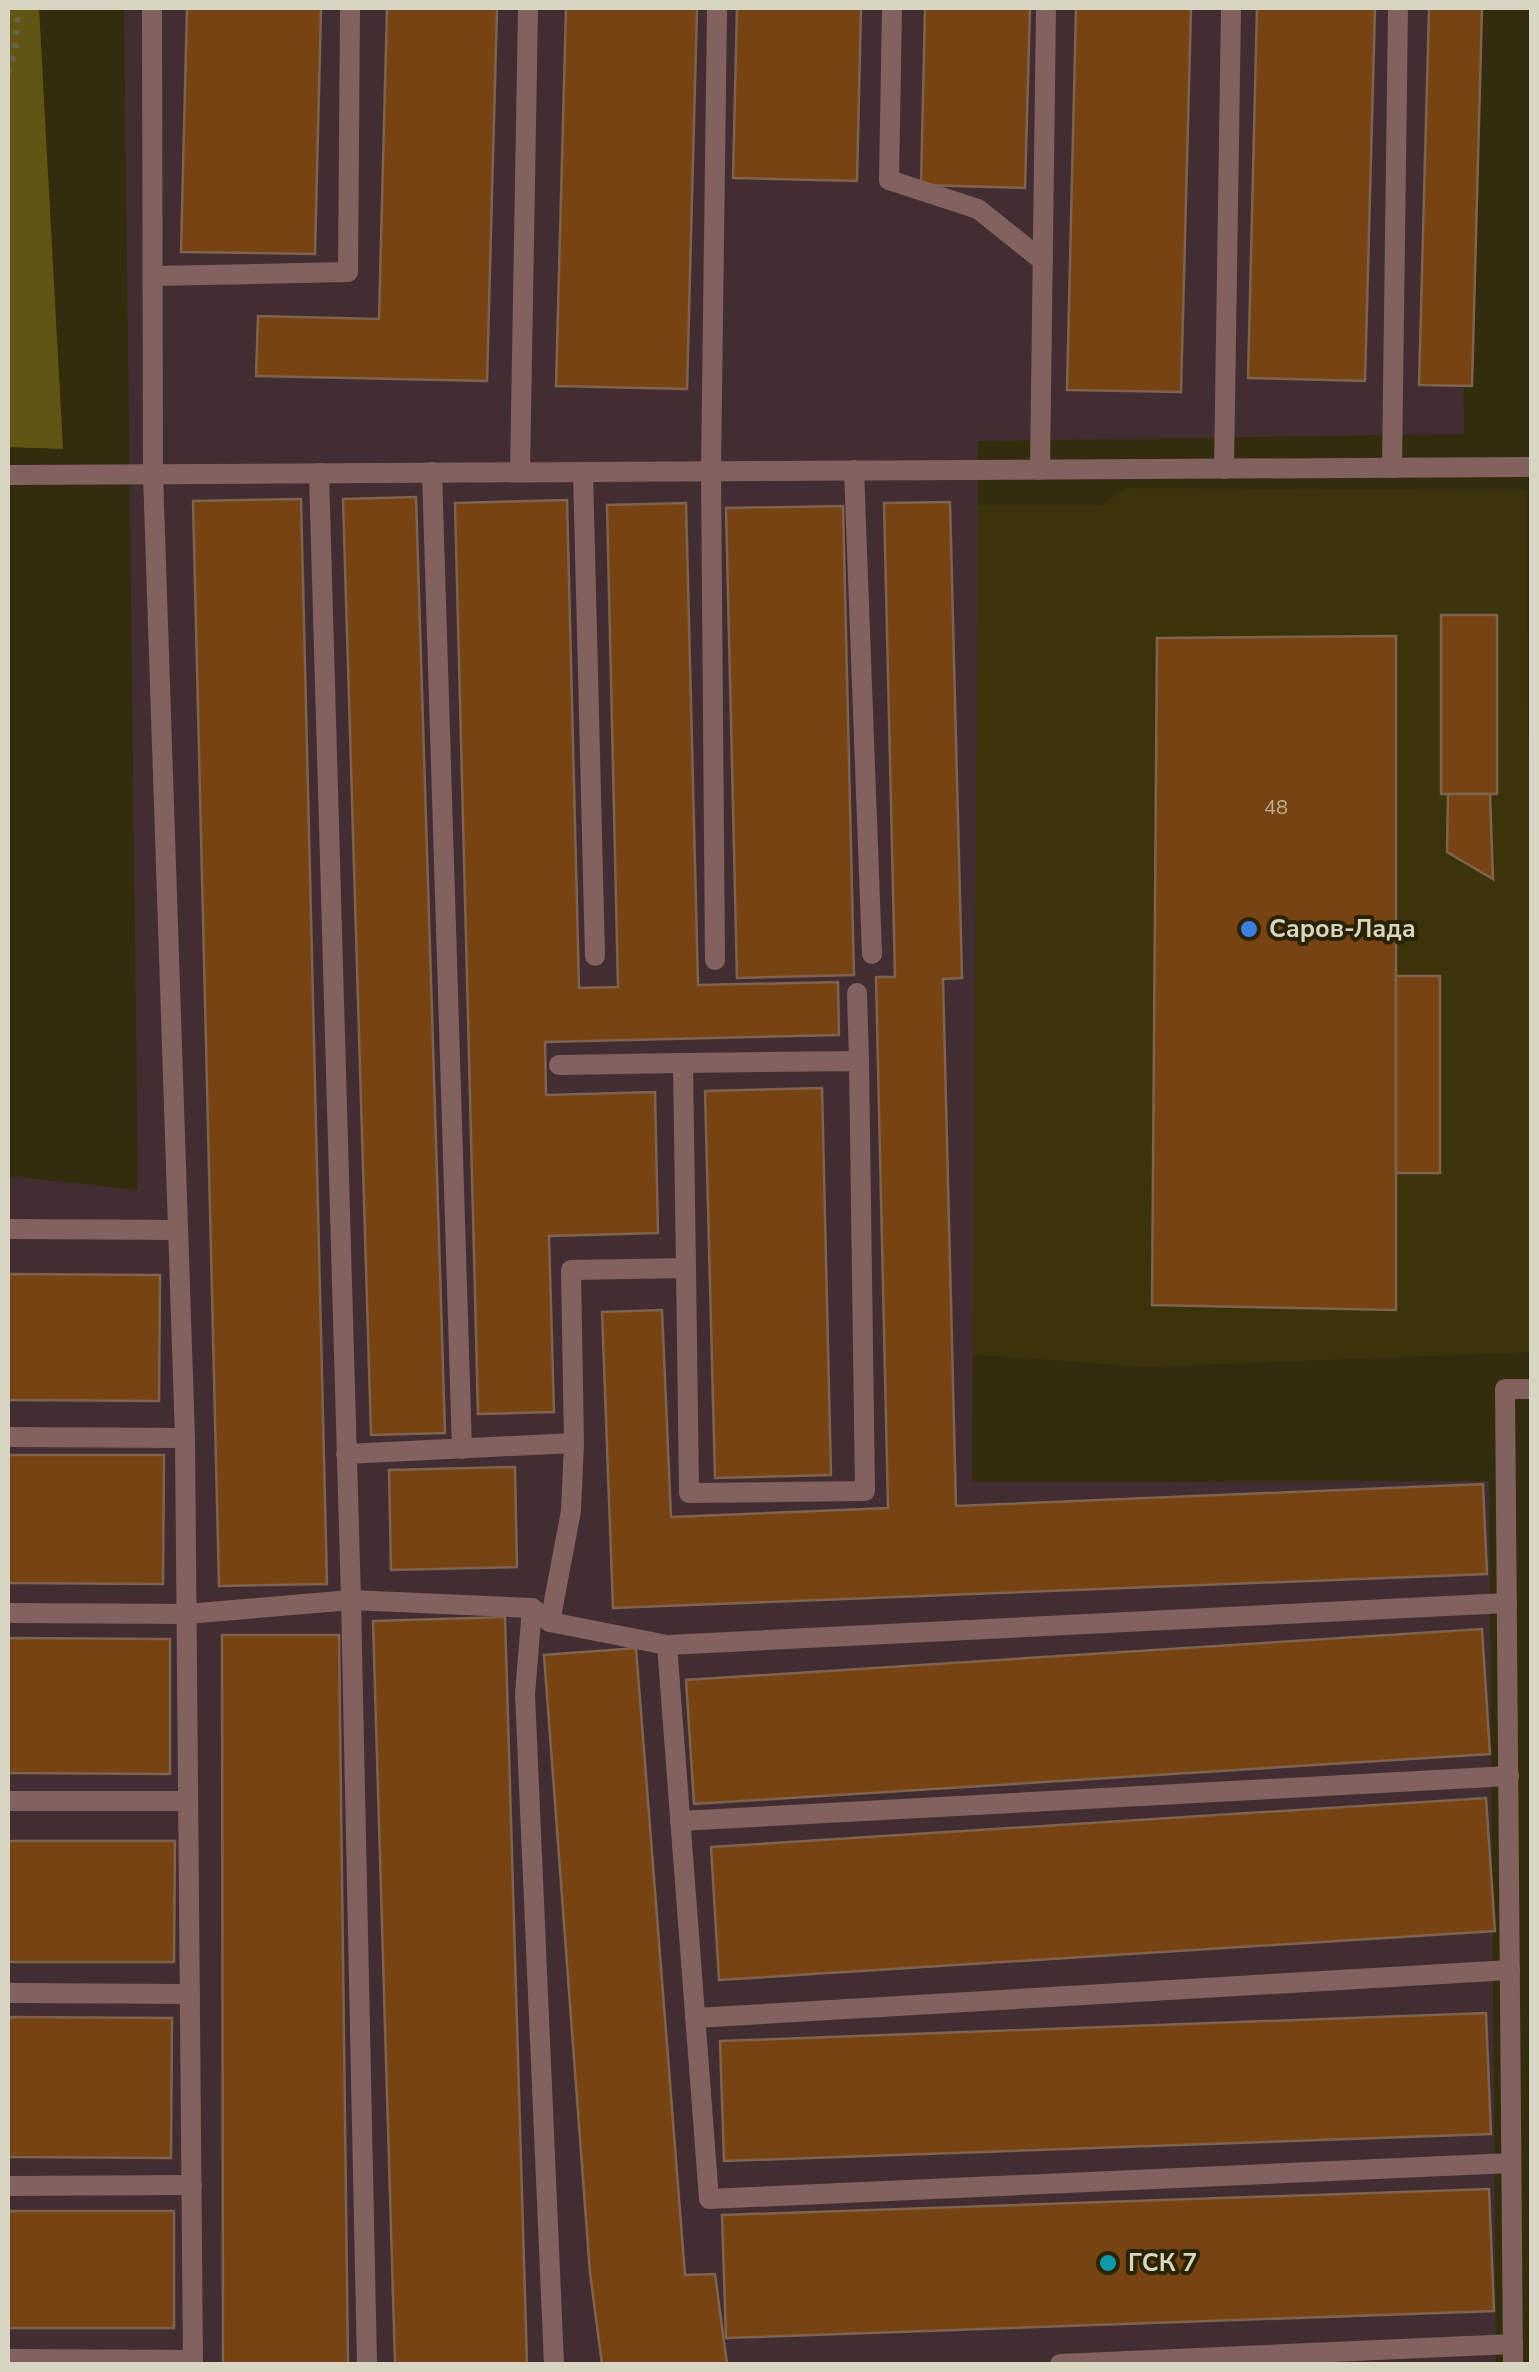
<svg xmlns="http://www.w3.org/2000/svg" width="1539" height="2372" font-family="'Nunito Sans',sans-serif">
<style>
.built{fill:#3b340b}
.industrial{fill:#422e32}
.green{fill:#605512}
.building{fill:#784312;stroke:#7f634e;stroke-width:2.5}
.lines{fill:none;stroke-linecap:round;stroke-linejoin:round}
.path{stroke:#686348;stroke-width:6;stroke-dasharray:5 8;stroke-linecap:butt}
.service{stroke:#82615e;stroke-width:20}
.shop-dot{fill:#3f7fe0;stroke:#292304;stroke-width:4}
.culture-dot{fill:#0f9aa8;stroke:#292304;stroke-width:4}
.labels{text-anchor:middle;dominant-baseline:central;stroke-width:8;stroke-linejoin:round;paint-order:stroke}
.number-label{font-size:20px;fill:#c0b097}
.poi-label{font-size:25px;font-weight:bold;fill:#d8d5c3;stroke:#292304;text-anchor:start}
</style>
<rect width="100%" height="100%" fill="#332d0e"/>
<path class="built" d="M 1127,488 L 1527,490 L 1531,1352 L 1145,1367 L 953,1353 L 963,505 L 1102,505 Z"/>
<path class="industrial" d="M 124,8 L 1460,8 L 1464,434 L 978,441 L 972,1482 L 1489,1481 L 1496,2364 L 8,2364 L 8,1176 L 138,1190 Z"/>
<path class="green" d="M 8,8 L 39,8 L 63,449 L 8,447 Z"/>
<g class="building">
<path d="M 187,8 L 321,8 L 315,254 L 181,252 Z"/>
<path d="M 387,8 L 497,8 L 487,381 L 256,376 L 258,316 L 379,319 Z"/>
<path d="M 566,8 L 697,8 L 687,389 L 556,386 Z"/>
<path d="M 737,8 L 861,8 L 857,181 L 733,178 Z"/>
<path d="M 925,8 L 1030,8 L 1025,188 L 921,185 Z"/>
<path d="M 1076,8 L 1191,8 L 1181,392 L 1067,390 Z"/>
<path d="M 1257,8 L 1375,8 L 1365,381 L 1248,378 Z"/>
<path d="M 1429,8 L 1482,8 L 1472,386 L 1419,385 Z"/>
<path d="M 416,497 L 445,1433 L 371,1435 L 343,499 Z"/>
<path d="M 301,499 L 327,1584 L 219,1586 L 193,501 Z"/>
<path d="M 567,500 L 579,988 L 618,987 L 607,505 L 686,503 L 698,985 L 838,982 L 839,1035 L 545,1042 L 546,1095 L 655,1092 L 658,1233 L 549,1236 L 554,1412 L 478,1414 L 455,503 Z"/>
<path d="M 950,502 L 962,978 L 943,979 L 956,1506 L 1483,1484 L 1487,1574 L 613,1608 L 602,1312 L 662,1310 L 671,1517 L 888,1508 L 876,977 L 895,977 L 884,503 Z"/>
<path d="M 843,506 L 854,975 L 737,978 L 726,508 Z"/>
<rect x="1441" y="615" width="56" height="179"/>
<path d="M 1396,636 L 1396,1310 L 1152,1305 L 1157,638 Z"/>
<path d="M 1448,794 L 1490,794 L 1493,879 L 1447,852 Z"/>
<rect x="1396" y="976" width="44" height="197"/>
<path d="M 822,1088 L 831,1475 L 715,1478 L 705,1091 Z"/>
<path d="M 8,1274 L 160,1275 L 159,1401 L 8,1400 Z"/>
<path d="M 8,1455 L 164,1455 L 163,1584 L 8,1583 Z"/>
<path d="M 515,1467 L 517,1567 L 391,1570 L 389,1470 Z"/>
<path d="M 505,1617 L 527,2364 L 395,2364 L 373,1621 Z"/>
<path d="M 1482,1629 L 1490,1754 L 694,1804 L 686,1680 Z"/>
<path d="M 222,1635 L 339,1635 L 348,2364 L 223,2364 Z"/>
<path d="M 8,1638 L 170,1639 L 170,1774 L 8,1773 Z"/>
<path d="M 636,1648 L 685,2275 L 715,2274 L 727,2364 L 602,2364 L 590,2273 L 544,1655 Z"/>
<path d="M 1486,1798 L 1495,1931 L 719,1980 L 711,1847 Z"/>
<path d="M 8,1841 L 175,1841 L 174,1962 L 8,1962 Z"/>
<path d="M 1486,2013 L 1491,2134 L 724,2161 L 720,2041 Z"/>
<path d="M 8,2017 L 172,2018 L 171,2158 L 8,2157 Z"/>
<path d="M 1489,2189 L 1494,2311 L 726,2338 L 722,2215 Z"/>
<rect x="8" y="2211" width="166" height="117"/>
</g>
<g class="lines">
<path class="path" d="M 8,73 L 15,53 L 18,8"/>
<g class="service">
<path d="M 152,8 L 153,474 L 185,1438 L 193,2364"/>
<path d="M 892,8 L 889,180 L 978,209 L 1043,261"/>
<path d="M 153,276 L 348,272 L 350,8"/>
<path d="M 1392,468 L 1398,8"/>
<path d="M 1224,469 L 1231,8"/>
<path d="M 854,470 L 872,954"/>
<path d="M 1040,470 L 1046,8"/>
<path d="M 432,472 L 462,1449"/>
<path d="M 520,472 L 528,8"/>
<path d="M 583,472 L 595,956"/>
<path d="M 319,473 L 351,1600 L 367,2364"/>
<path d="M 8,475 L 1532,467"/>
<path d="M 715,960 L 711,471 L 717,8"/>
<path d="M 857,993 L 859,1061"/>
<path d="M 559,1065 L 683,1063"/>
<path d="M 8,1229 L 178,1230"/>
<path d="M 8,1437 L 185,1438"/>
<path d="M 574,1443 L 571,1270 L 686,1268 L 689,1493 L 865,1491 L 859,1061 L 683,1063 L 686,1268"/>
<path d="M 346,1454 L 574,1443 L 571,1511 L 550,1622"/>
<path d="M 1507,1603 L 667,1645 L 709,2199 L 1511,2163"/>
<path d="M 532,1608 L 525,1694 L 554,2364"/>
<path d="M 8,1613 L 187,1614 L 351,1600 L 532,1608 L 550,1622 L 667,1645"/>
<path d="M 8,1801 L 188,1801"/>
<path d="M 680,1821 L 1509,1776"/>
<path d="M 8,1993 L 190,1994"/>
<path d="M 695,2018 L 1510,1970"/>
<path d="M 8,2186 L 192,2185"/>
<path d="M 8,2359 L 193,2360"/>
<path d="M 1060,2364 L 1513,2344"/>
<path d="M 1513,2364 L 1505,1389 L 1532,1389"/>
</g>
</g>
<circle class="shop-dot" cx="1249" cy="929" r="10"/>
<circle class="culture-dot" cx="1108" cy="2263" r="10"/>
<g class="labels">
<g class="number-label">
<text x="1276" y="807">48</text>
</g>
<g class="poi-label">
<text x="1269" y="929">Саров-Лада</text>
<text x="1128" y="2263">ГСК 7</text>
</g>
</g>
<rect width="1539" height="2372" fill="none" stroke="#d8d5c3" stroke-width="20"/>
</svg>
